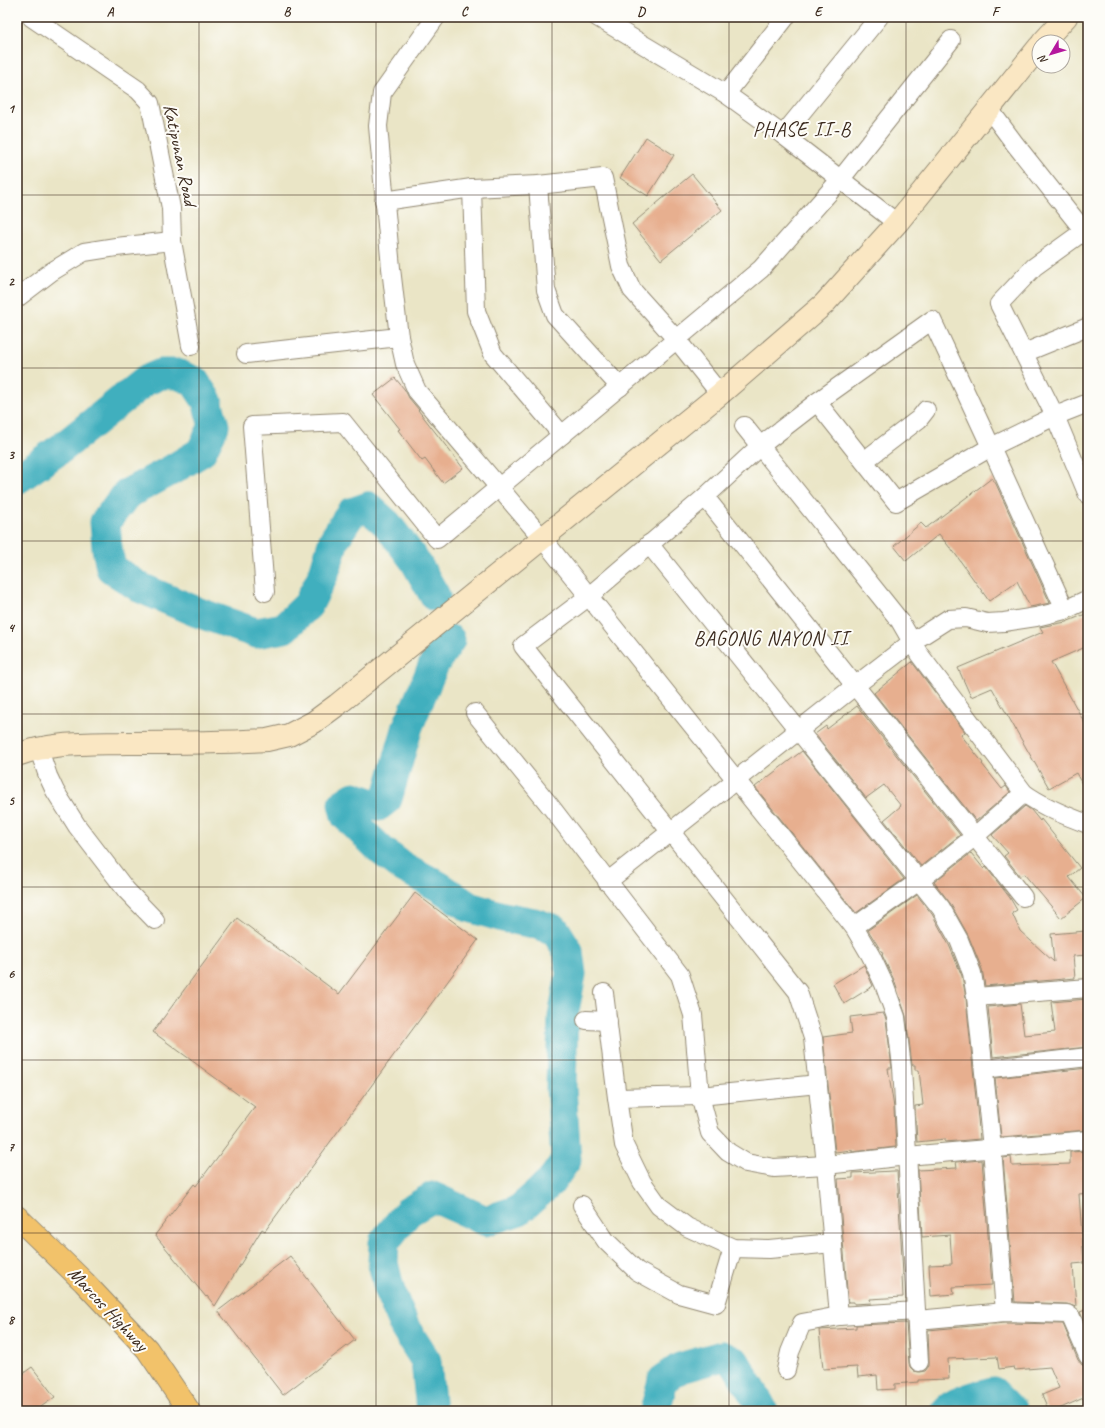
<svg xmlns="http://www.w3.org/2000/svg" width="1105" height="1428" font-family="Caveat,sans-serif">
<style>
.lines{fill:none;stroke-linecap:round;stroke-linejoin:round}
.river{stroke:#41afbe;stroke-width:31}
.building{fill:#e7af8f}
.street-casing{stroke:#928872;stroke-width:20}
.secondary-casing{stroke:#928872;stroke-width:24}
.primary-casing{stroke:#928872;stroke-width:24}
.street{stroke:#fff;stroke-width:18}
.secondary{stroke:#fae7c3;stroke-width:22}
.primary{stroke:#f2c26a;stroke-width:22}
.grid{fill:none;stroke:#3b2a1e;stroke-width:1;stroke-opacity:0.55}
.labels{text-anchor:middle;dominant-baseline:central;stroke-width:4;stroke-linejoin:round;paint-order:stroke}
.street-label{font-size:19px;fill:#3b2a1e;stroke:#fdfcf7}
.neighbourhood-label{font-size:20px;letter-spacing:1px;fill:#3b2a1e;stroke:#fdfcf7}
.neatline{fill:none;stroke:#3b2a1e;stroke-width:1.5}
.grid-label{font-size:13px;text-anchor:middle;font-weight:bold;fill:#3b2a1e}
</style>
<rect width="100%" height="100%" fill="#fdfcf7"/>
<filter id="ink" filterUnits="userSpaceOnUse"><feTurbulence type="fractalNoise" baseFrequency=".025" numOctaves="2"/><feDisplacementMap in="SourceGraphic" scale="8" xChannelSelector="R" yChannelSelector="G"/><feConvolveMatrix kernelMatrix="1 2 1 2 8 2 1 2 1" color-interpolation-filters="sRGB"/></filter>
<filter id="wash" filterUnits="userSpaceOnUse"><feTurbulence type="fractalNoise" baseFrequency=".012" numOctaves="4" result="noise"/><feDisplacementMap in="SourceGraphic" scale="16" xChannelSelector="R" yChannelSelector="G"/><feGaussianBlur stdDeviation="0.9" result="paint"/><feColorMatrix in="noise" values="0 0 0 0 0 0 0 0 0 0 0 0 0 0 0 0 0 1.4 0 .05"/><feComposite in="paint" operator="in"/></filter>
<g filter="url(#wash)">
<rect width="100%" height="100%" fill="#eae5c6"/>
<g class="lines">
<g class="river">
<path d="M 17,479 L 63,447 L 145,381 L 161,374 L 177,374 L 194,381 L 207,401 L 214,426 L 201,452 L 170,471 L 127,494 L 105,522 L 107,548 L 111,568 L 141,588 L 197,612 L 256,633 L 284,628 L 308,605 L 324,573 L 334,540 L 351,513 L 368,507 L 387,524 L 415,561 L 435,596"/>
<path d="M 431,1411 L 426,1361 L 405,1328 L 390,1292 L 383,1263 L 384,1242 L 408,1212 L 433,1197 L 486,1221 L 519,1210 L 550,1183 L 566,1160 L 561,1087 L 563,1016 L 571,974 L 568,951 L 555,930 L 534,923 L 503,917 L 469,907 L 440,887 L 403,867 L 382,851 L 346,816 L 343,804 L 354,797 L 378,806 L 387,799 L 408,726 L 434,664 L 450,640"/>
<path d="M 655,1411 L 663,1380 L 680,1368 L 722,1356 L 735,1362 L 755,1396 L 763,1411"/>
<path d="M 946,1411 C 953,1401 981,1395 993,1392 L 1012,1411"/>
</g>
</g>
<g id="blocks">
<g class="building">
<path d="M 646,137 L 674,155 L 648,196 L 620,178 Z"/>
<path d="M 692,174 L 722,210 L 661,260 L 632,224 Z"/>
<path d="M 395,378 L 405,390 L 409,398 L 419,410 L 418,410 L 463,468 L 443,483 L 425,459 L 422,461 L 398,430 L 400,429 L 373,395 Z"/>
<path d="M 992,478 L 996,484 L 1050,603 L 1030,607 L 1017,581 L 989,601 L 951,548 L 950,548 L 939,534 L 906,561 L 894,546 L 921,523 L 926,528 Z"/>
<path d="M 1088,613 L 1088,646 L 1051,662 L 1088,729 L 1088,795 L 1076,773 L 1049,788 L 992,688 L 971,697 L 958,668 L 1043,632 L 1040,627 L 1066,622 Z"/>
<path d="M 912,662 L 965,732 L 961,735 L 983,763 L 982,764 L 1002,789 L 1006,786 L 1010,792 L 976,821 L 874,693 Z"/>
<path d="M 857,706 L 960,835 L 921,866 L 884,820 L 901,806 L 884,785 L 866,798 L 815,734 L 826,726 L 827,729 Z"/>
<path d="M 802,751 L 904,879 L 856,913 L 755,787 Z"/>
<path d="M 1025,806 L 1031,810 L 1040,821 L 1041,819 L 1080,868 L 1069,877 L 1086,898 L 1061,918 L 1024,874 L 1020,876 L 1004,856 L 1008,853 L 992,835 Z"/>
<path d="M 971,853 L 984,869 L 986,867 L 1010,898 L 1017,910 L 1012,913 L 1020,931 L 1054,962 L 1051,934 L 1086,931 L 1088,955 L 1073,956 L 1075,978 L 985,986 L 982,969 L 968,935 L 950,903 L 934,882 Z"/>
<path d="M 415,893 L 478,940 L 265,1231 L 262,1229 L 215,1306 L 207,1296 L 206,1297 L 155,1235 L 194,1184 L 196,1186 L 255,1107 L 153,1032 L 237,918 L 339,994 Z"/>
<path d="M 917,895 L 932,914 L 949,945 L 962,976 L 966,998 L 980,1139 L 945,1142 L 945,1139 L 917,1142 L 915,1106 L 923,1105 L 919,1070 L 915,1070 L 915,1065 L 912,1065 L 906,1016 L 894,980 L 882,955 L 883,954 L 868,930 Z"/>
<path d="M 864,965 L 873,986 L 844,1004 L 833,984 Z"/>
<path d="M 1088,999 L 1088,1047 L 993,1057 L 988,1007 L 1020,1004 L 1024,1035 L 1055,1032 L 1051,1002 Z"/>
<path d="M 883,1013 L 886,1019 L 892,1068 L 888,1068 L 894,1108 L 896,1147 L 852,1152 L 852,1150 L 835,1152 L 823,1037 L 852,1033 L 850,1017 Z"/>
<path d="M 1088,1068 L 1088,1130 L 1001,1137 L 995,1078 Z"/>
<path d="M 1087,1151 L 1088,1193 L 1079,1194 L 1084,1263 L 1073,1264 L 1076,1307 L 1067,1304 L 1015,1302 L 1003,1158 L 1011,1157 L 1012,1166 L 1070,1164 L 1070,1152 Z"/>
<path d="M 982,1160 L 992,1285 L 953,1287 L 954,1294 L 931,1296 L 929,1265 L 952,1264 L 950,1235 L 922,1237 L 918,1170 L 957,1168 L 956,1162 Z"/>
<path d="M 894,1171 L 897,1171 L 903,1275 L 902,1275 L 903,1297 L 870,1299 L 871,1303 L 854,1304 L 854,1302 L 848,1302 L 838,1179 L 853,1178 L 853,1173 Z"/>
<path d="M 290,1256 L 355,1340 L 283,1395 L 218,1311 Z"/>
<path d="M 1088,1309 L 1088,1330 L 1080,1312 Z"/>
<path d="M 906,1323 L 909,1363 L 910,1367 L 914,1371 L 919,1372 L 925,1371 L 929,1366 L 929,1362 L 928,1330 L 1005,1323 L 1063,1324 L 1078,1360 L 1082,1365 L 1088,1366 L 1088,1396 L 1054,1411 L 1049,1411 L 1042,1395 L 1059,1388 L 1050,1367 L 1015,1370 L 1014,1367 L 999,1369 L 997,1357 L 948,1359 L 949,1379 L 918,1380 L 918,1382 L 895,1384 L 895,1389 L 878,1390 L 877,1375 L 858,1377 L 857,1367 L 823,1369 L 819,1330 L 856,1328 L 856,1325 Z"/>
<path d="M 32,1367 L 55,1397 L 35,1411 L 17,1411 L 17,1378 Z"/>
</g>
</g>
</g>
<g filter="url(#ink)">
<use href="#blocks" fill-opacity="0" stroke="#928872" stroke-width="1"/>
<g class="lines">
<defs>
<g id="street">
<path d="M 31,17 L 138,90 L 150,103 L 171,208 L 172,241 L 191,346"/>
<path d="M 436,17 L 382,93 L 378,126 L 391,268 L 399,337 L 405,364 L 417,391 L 542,538 L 854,927 L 871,956 L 884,984 L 896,1017 L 902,1067 L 919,1362"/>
<path d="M 597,17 L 726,94 L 783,135 L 897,223"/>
<path d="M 726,94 L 786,17"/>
<path d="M 989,109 L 1015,144 L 1084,231"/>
<path d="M 783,135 L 879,17"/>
<path d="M 538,185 L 546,290 L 555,315 L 620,387"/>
<path d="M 472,188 L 476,311 L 493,354 L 562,435"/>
<path d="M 384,201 L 472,188 L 538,185 L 603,178 L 621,266 L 632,290 L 677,340 L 720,394"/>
<path d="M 1088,237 L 1084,231 L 1034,267 L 999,304 L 1055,416 L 1088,495"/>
<path d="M 17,298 L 51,272 L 84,252 L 116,247 L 172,241"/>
<path d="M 1024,353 L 1088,327"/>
<path d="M 246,354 L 399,337"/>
<path d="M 817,402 L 896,502 L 991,447 L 1055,416 L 1088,403"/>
<path d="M 744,426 L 900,621 L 919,654 L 1024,793 C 1043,807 1066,816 1088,824"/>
<path d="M 864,461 L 919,419 L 926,410"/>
<path d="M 705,497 L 1023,897"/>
<path d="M 649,544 L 941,908 L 959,940 L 972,973 L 976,997 L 992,1148 L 1005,1312"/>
<path d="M 265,592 L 252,426 L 343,422 L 437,539 L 761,269 L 840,180 L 951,40"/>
<path d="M 475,713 L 551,807 L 680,975 L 693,1015 L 700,1096 L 710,1133 L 728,1152 L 746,1163 L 774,1168 L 826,1165 L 907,1156 L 1088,1140"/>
<path d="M 39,750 L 48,776 L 55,791 L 77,826 L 126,890 L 155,920"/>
<path d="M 607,882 L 856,685 L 912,642 L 948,619 L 966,618 L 987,623 L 1004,622 L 1036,617 L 1065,610 L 1088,599"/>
<path d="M 854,927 L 919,881 L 974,837 L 1024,793"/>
<path d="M 604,993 L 617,1098 L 624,1145 L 642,1182 L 659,1206 L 687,1227 L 733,1248 L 769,1249 L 833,1243"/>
<path d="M 976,997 L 1088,988"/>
<path d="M 586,1020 L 608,1021"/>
<path d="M 984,1069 L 1088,1057"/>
<path d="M 617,1098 L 700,1096 L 818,1084"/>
<path d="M 582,1205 L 606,1241 L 637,1271 L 679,1294 L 716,1304 L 733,1248"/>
<path d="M 839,1316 L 826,1165 L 813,1038 L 798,992 L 523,646 L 588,597 L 705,497 L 760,446 L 817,402 L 932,320 L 991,447 L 1065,610"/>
<path d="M 917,1320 L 1005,1312 L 1067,1314 L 1071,1317 L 1088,1356"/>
<path d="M 786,1370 L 790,1352 L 802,1323 L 839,1316 L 916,1311"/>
</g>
<g id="secondary">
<path d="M 1043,42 L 1066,17"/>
<path d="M 17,755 C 51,742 90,744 126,743 C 173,743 220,743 267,740 L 289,735 L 314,722 L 337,705 L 720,394 L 824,304 L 897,223 L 1039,47"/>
</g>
<path id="primary" d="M 17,1217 L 84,1282 L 147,1349 L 189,1411"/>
</defs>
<use href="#street" class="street-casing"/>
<use href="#secondary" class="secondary-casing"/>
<use href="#primary" class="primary-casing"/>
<use href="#street" class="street"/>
<use href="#secondary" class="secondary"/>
<use href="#primary" class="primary"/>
</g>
</g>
<path class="grid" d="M 199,17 L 199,1411M 376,17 L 376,1411M 552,17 L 552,1411M 729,17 L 729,1411M 906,17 L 906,1411M 17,195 L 1088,195M 17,368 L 1088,368M 17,541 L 1088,541M 17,714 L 1088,714M 17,887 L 1088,887M 17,1060 L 1088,1060M 17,1233 L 1088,1233"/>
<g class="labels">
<g class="street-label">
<text transform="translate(180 155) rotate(78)">Katipunan Road</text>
<text transform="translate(108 1309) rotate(47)">Marcos Highway</text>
</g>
<g class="neighbourhood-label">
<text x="802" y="129">PHASE II-B</text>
<text x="771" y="638">BAGONG NAYON II</text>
</g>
</g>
<rect width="1105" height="1428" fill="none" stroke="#fdfcf7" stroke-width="44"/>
<g transform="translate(1051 54) rotate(232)"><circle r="19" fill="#fdfcf7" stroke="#afa8a0"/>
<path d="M0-3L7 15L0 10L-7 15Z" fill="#b5179e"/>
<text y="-6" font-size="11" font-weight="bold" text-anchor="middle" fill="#3b2a1e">N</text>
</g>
<rect x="22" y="22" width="1061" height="1384" class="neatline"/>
<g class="grid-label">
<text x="110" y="16">A</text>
<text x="287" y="16">B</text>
<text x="464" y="16">C</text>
<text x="641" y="16">D</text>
<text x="818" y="16">E</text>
<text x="995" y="16">F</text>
<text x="11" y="113">1</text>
<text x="11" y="286">2</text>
<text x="11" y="459">3</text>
<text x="11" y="632">4</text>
<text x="11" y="805">5</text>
<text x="11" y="978">6</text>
<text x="11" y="1151">7</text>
<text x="11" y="1324">8</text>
</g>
</svg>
